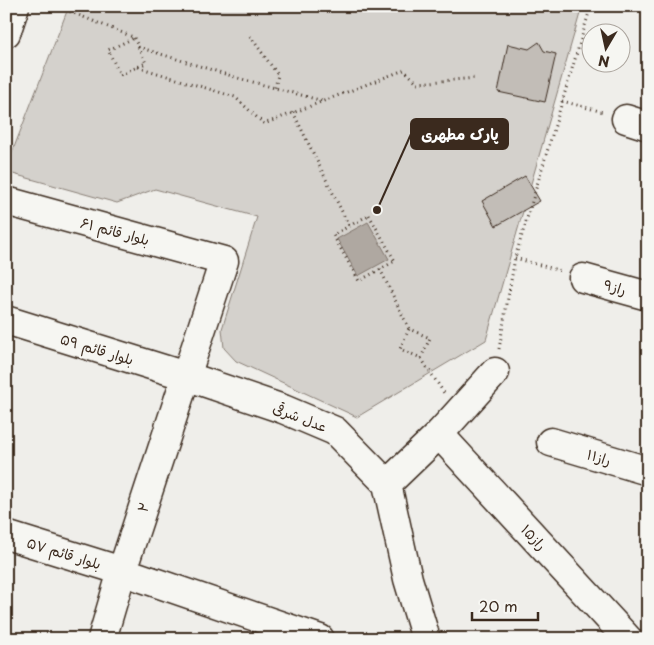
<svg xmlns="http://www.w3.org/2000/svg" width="654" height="645" font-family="'Playpen Sans','Playpen Sans Arabic',sans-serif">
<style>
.green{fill:#d4d1cc;stroke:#887e75}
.water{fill:#afa8a1;stroke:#81766d}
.building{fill:#c2bdb7;stroke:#3b2a1e}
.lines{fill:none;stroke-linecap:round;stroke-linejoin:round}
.minor-casing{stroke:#3b2a1e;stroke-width:31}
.major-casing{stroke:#3b2a1e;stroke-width:31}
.path{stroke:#3b2a1e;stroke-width:3;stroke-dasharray:1 4;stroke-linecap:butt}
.minor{stroke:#f6f6f2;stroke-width:28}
.major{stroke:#f6f6f2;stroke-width:28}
.labels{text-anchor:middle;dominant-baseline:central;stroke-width:4.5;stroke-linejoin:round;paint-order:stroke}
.street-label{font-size:14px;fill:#3b2a1e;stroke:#f6f6f2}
.leader{fill:none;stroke:#3b2a1e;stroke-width:2}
.callout-dot{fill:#3b2a1e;stroke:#f6f6f2;stroke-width:2}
.callout{fill:#3b2a1e;stroke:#3b2a1e;stroke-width:2}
.callout-label{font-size:15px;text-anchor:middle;font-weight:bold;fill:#fff}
</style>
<rect width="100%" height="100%" fill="#efeeea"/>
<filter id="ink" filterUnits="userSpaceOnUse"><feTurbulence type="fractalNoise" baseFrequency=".02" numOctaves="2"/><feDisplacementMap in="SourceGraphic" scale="10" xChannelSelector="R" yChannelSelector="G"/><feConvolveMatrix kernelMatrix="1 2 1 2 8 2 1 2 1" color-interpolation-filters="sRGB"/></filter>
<g filter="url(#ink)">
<path class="green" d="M 69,6 L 565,6 L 581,10 L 486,340 L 357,417 L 236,361 L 224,348 L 222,329 L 257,217 L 155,189 L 117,203 L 6,172 L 6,168 Z"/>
<path class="water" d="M 368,222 L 389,259 L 358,276 L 337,239 Z"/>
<g class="building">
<path d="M 539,42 L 544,51 L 556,54 L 545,102 L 498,92 L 508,44 L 529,49 Z"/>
<path d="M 525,176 L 540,201 L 496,226 L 482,201 Z"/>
</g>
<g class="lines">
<defs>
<g id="minor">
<path d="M 626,119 L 648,126"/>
<path d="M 6,201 L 224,261 L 122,571 L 102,639"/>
<path d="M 583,278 L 648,296"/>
<path d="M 9,321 L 186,376 L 283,409 L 335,431 L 387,484 L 408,579 L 426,639"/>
<path d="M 439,434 L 628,639"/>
<path d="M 551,442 L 648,471"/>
<path d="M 387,484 L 439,434 L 495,372"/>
<path d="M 6,535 L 122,571 L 320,639"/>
</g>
<path id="major" d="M 6,33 L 15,6"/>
</defs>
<use href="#minor" class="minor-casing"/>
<use href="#major" class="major-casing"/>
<g class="path">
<path d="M 56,6 L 133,37"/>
<path d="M 250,36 L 278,75 L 275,88"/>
<path d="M 134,38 L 146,63 L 120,75 L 108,50 Z"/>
<path d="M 138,47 L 238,78 L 323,101"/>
<path d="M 138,67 L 235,97 L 264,124 L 404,70 L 418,83 L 476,78"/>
<path d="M 562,101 L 603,112"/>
<path d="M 293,112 L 349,226"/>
<path d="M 369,215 L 395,261 L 359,281 L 333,235 Z"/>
<path d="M 515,258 L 561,271"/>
<path d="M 380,269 L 409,329"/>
<path d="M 499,349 L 515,258 L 591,6"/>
<path d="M 421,358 L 430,338 L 409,329 L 400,349 L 421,358 L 444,393"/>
</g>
<use href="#minor" class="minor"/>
<use href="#major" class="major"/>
</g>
</g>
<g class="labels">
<g class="street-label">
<text transform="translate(115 231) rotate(15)">بلوار قائم ۶۱</text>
<text transform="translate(615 287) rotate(16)">راز۹</text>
<text transform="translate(97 349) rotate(17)">بلوار قائم ۵۹</text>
<text transform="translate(300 417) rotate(21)">عدل شرقی</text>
<text transform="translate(599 457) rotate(17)">راز۱۱</text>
<text transform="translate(143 507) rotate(-72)">۲</text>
<text transform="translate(534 537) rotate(47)">راز۱۵</text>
<text transform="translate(64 553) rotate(17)">بلوار قائم ۵۷</text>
</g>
</g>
<path class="leader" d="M377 210L411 134"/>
<circle class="callout-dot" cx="377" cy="210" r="5"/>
<rect class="callout" x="411" y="119" width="97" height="30" rx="5"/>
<g class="callout-label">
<text x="460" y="140">پارک مطهری</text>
</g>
<rect width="654" height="645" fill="none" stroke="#f6f6f2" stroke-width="25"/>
<rect x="12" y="12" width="629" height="620" fill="none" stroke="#3b2a1e" stroke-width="2" filter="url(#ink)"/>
<g transform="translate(606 48) rotate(189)"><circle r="24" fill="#f6f6f2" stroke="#aba49d"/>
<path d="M0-4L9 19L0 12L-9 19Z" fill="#3b2a1e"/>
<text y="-8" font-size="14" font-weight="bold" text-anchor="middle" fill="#3b2a1e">N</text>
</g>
<path d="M472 612v8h66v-8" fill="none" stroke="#3b2a1e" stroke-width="2.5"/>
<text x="479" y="612" font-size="15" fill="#3b2a1e" stroke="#f6f6f2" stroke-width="4" paint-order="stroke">20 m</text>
</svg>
